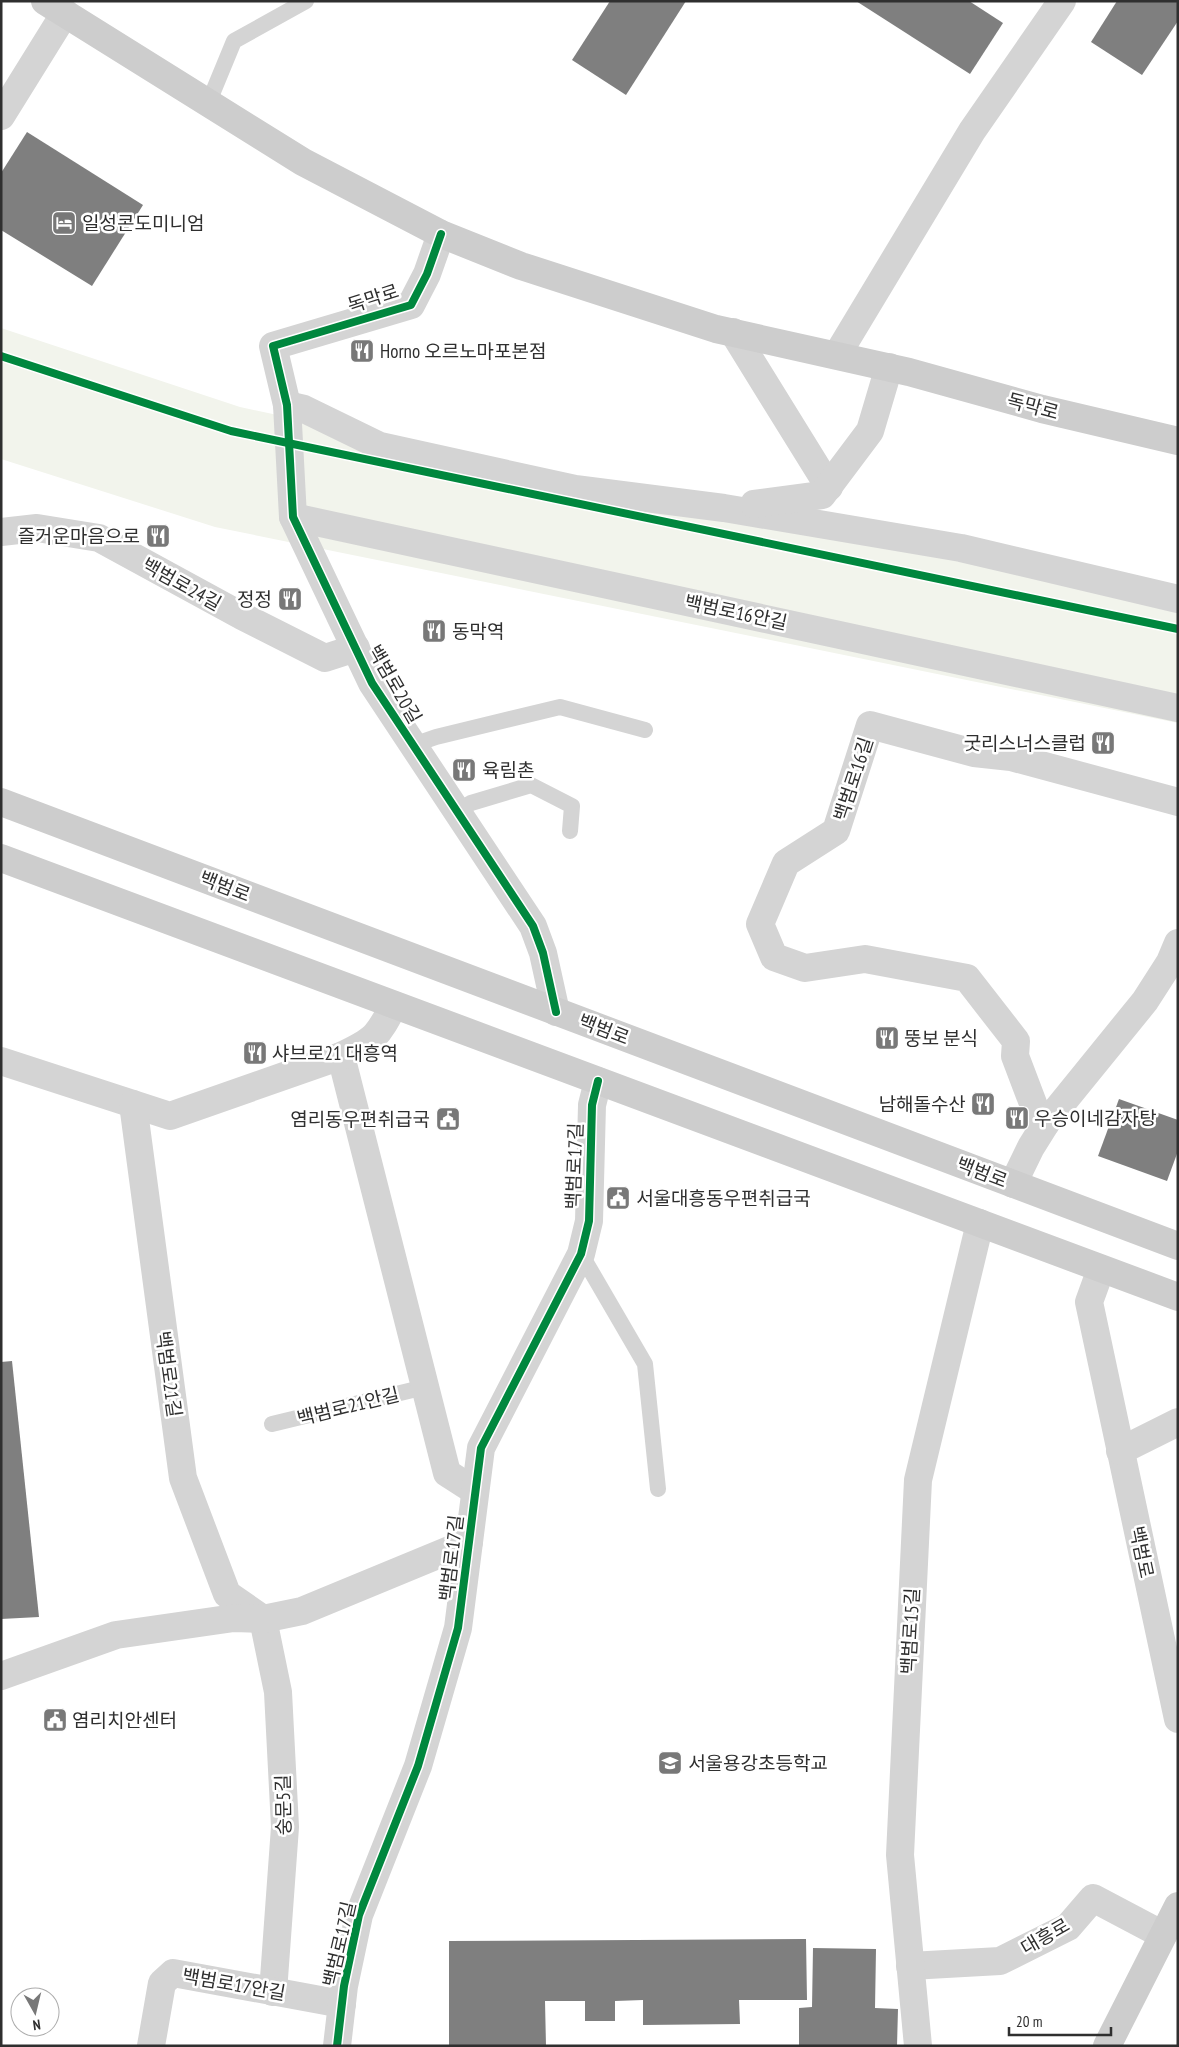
<svg xmlns="http://www.w3.org/2000/svg" width="1179" height="2047" font-family="'PT Sans Narrow','Noto Sans KR',sans-serif">
<style>
.green{fill:#f2f4ec}
.building{fill:#7f7f7f}
.lines{fill:none;stroke-linecap:round;stroke-linejoin:round}
.service{stroke:#d4d4d4;stroke-width:16}
.minor{stroke:#d4d4d4;stroke-width:28}
.secondary{stroke:#cdcdcd;stroke-width:28}
.cycleway-casing{stroke:#fff;stroke-width:11}
.cycleway{stroke:#00873e;stroke-width:8}
.labels{text-anchor:middle;dominant-baseline:central;stroke-width:5;stroke-linejoin:round;paint-order:stroke}
.poi-label{font-size:19px;fill:#2f2f2f;stroke:#fff;text-anchor:start}
.street-label{font-size:19px;fill:#2f2f2f;stroke:#fff}
</style>
<rect width="100%" height="100%" fill="#fff"/>
<path class="green" d="M 1,328 L 240,407 L 1178,608 L 1178,723 L 215,527 L 1,459 Z"/>
<g class="building">
<path d="M 610,1 L 686,1 L 626,95 L 572,60 Z"/>
<path d="M 856,1 L 969,1 L 1003,23 L 970,74 Z"/>
<path d="M 1117,1 L 1178,1 L 1178,21 L 1142,75 L 1091,42 Z"/>
<path d="M 27,132 L 143,205 L 92,286 L 1,230 L 1,173 Z"/>
<path d="M 1119,1099 L 1178,1120 L 1178,1151 L 1167,1181 L 1098,1156 Z"/>
<path d="M 12,1361 L 39,1617 L 1,1619 L 1,1362 Z"/>
<path d="M 806,1939 L 807,2000 L 739,2000 L 740,2024 L 643,2025 L 643,2000 L 615,2001 L 615,2021 L 585,2021 L 585,2001 L 545,2001 L 546,2046 L 449,2046 L 449,1941 Z"/>
<path d="M 813,1948 L 876,1949 L 875,2008 L 898,2009 L 897,2046 L 799,2046 L 799,2008 L 812,2007 Z"/>
</g>
<g class="lines">
<g class="service">
<path d="M 208,104 L 234,41 L 306,1"/>
<path d="M 413,745 L 436,737 L 560,707 L 645,730"/>
<path d="M 457,811 L 471,803 L 531,785 L 572,806 L 570,831"/>
<path d="M 581,1254 L 645,1364 L 658,1489"/>
<path d="M 272,1424 L 425,1387"/>
</g>
<g class="minor">
<path d="M 1,116 L 65,13"/>
<path d="M 441,234 L 427,274 L 411,305 L 273,346 L 287,405 L 293,517 L 372,683 L 533,926 L 543,953 L 556,1012"/>
<path d="M 733,332 L 829,487"/>
<path d="M 837,355 L 972,131 L 1062,1"/>
<path d="M 287,405 L 304,409 L 380,446 L 575,489 L 724,508 L 961,548 L 1178,599"/>
<path d="M 754,504 L 822,495 L 870,431 L 889,367"/>
<path d="M 293,517 L 1178,708"/>
<path d="M 1,532 L 37,528 L 99,538 L 242,616 L 325,658 L 356,648"/>
<path d="M 341,1056 L 447,1473 L 475,1491"/>
<path d="M 1,1061 L 170,1116 L 341,1056 C 375,1040 377,1037 394,1005"/>
<path d="M 133,1104 L 183,1478 L 227,1594 L 263,1619"/>
<path d="M 1046,1123 L 1037,1114 L 1015,1056 L 1016,1041 L 967,978 L 865,959 L 805,968 L 774,957 L 760,924 L 786,863 L 836,831 L 870,725 L 974,753 L 1011,757 L 1178,802"/>
<path d="M 1013,1184 L 1031,1147 L 1046,1123 L 1145,1001 L 1170,962 L 1178,943"/>
<path d="M 1101,1269 L 1089,1302 L 1178,1719"/>
<path d="M 1120,1451 L 1178,1422"/>
<path d="M 263,1619 L 278,1692 L 285,1827 L 273,1992"/>
<path d="M 1,1676 L 116,1635 L 234,1618 L 263,1619 L 302,1611 L 469,1542"/>
<path d="M 910,1966 L 1000,1961 L 1068,1927 L 1093,1898 L 1163,1935"/>
<path d="M 151,2046 L 162,1983 L 173,1973 L 342,2004"/>
<path d="M 337,2046 L 344,1986 L 359,1915 L 418,1766 L 458,1628 L 481,1448 L 581,1254 L 589,1221 L 592,1105 L 598,1081"/>
<path d="M 918,2046 L 900,1855 L 918,1480 L 980,1223"/>
</g>
<g class="secondary">
<path d="M 45,1 L 303,162 L 441,234 L 521,266 L 716,329 L 909,372 L 1042,409 L 1178,441"/>
<path d="M 1,802 L 1178,1246"/>
<path d="M 1,858 L 1178,1297"/>
<path d="M 1107,2046 L 1178,1906"/>
</g>
<defs>
<g id="cycleway">
<path d="M 441,234 L 427,274 L 411,305 L 273,346 L 287,405 L 293,517 L 372,683 L 533,926 L 543,953 L 556,1012"/>
<path d="M 1,356 L 231,431 L 1178,629"/>
<path d="M 337,2046 L 344,1986 L 359,1915 L 418,1766 L 458,1628 L 481,1448 L 581,1254 L 589,1221 L 592,1105 L 598,1081"/>
</g>
</defs>
<use href="#cycleway" class="cycleway-casing"/>
<use href="#cycleway" class="cycleway"/>
</g>
<defs>
<symbol id="hotel-square" viewBox="-11 -11 22 22"><rect x="-9" y="-9" width="18" height="18" rx="4" fill="#787878" stroke="#fff"/><path d="M-6-4.5h1.5V1H6V5H4.5V3h-9V5H-6ZM-4 0a1.8 1.8 0 1 1 3.6 0ZM.5 0V-2.5h3Q6-2.5 6 0Z" fill="#fff"/></symbol>
<symbol id="restaurant-square" viewBox="-11 -11 22 22"><rect x="-9" y="-9" width="18" height="18" rx="4" fill="#787878" stroke="#fff"/><path d="M-5-6h1v4h1v-4h1v4h1v-4h1v5L-1.5 .5V6h-2V.5L-5-1ZM5-6V6H3V1.5H1.5Q1.5-4 5-6Z" fill="#fff"/></symbol>
<symbol id="civic-square" viewBox="-11 -11 22 22"><rect x="-9" y="-9" width="18" height="18" rx="4" fill="#787878" stroke="#fff"/><path d="M-.6-6.5H3V-4.5H.6V-3L4-1V1h2V6H-6V1h2V-1L-.6-3ZM-1.2 2.5V6h2.4V2.5Z" fill="#fff"/></symbol>
<symbol id="school-square" viewBox="-11 -11 22 22"><rect x="-9" y="-9" width="18" height="18" rx="4" fill="#787878" stroke="#fff"/><path d="M0-5L7-2L0 1L-7-2ZM-4 1L0 2.5L4 1V4Q0 6-4 4Z" fill="#fff"/></symbol>
</defs>
<g fill-rule="evenodd">
<use href="#hotel-square" x="50" y="209" width="28" height="28"/>
<use href="#restaurant-square" x="348" y="337" width="28" height="28"/>
<use href="#restaurant-square" x="144" y="522" width="28" height="28"/>
<use href="#restaurant-square" x="276" y="585" width="28" height="28"/>
<use href="#restaurant-square" x="420" y="617" width="28" height="28"/>
<use href="#restaurant-square" x="1089" y="729" width="28" height="28"/>
<use href="#restaurant-square" x="450" y="756" width="28" height="28"/>
<use href="#restaurant-square" x="873" y="1024" width="28" height="28"/>
<use href="#restaurant-square" x="241" y="1039" width="28" height="28"/>
<use href="#restaurant-square" x="969" y="1090" width="28" height="28"/>
<use href="#restaurant-square" x="1003" y="1104" width="28" height="28"/>
<use href="#civic-square" x="434" y="1105" width="28" height="28"/>
<use href="#civic-square" x="604" y="1184" width="28" height="28"/>
<use href="#civic-square" x="41" y="1706" width="28" height="28"/>
<use href="#school-square" x="656" y="1749" width="28" height="28"/>
</g>
<g class="labels">
<g class="poi-label">
<text x="82" y="223">일성콘도미니엄</text>
<text x="380" y="351">Horno 오르노마포본점</text>
<text x="140" y="536" text-anchor="end">즐거운마음으로</text>
<text x="272" y="599" text-anchor="end">정정</text>
<text x="452" y="631">동막역</text>
<text x="1086" y="743" text-anchor="end">굿리스너스클럽</text>
<text x="482" y="770">육림촌</text>
<text x="904" y="1038">뚱보 분식</text>
<text x="272" y="1053">샤브로21 대흥역</text>
<text x="966" y="1104" text-anchor="end">남해돌수산</text>
<text x="1034" y="1118">우승이네감자탕</text>
<text x="430" y="1119" text-anchor="end">염리동우편취급국</text>
<text x="636" y="1198">서울대흥동우편취급국</text>
<text x="72" y="1720">염리치안센터</text>
<text x="688" y="1763">서울용강초등학교</text>
</g>
<g class="street-label">
<text transform="translate(373 298) rotate(-18)">독막로</text>
<text transform="translate(1033 406) rotate(15)">독막로</text>
<text transform="translate(182 584) rotate(29)">백범로24길</text>
<text transform="translate(736 612) rotate(12)">백범로16안길</text>
<text transform="translate(395 684) rotate(60)">백범로20길</text>
<text transform="translate(853 779) rotate(-72)">백범로16길</text>
<text transform="translate(225 886) rotate(21)">백범로</text>
<text transform="translate(604 1029) rotate(21)">백범로</text>
<text transform="translate(574 1166) rotate(-88)">백범로17길</text>
<text transform="translate(982 1172) rotate(21)">백범로</text>
<text transform="translate(169 1374) rotate(82)">백범로21길</text>
<text transform="translate(348 1406) rotate(-14)">백범로21안길</text>
<text transform="translate(1142 1552) rotate(78)">백범로</text>
<text transform="translate(451 1558) rotate(-83)">백범로17길</text>
<text transform="translate(910 1631) rotate(-87)">백범로15길</text>
<text transform="translate(283 1805) rotate(-91)">숭문5길</text>
<text transform="translate(1045 1936) rotate(-30)">대흥로</text>
<text transform="translate(339 1944) rotate(-77)">백범로17길</text>
<text transform="translate(234 1984) rotate(10)">백범로17안길</text>
</g>
</g>
<rect width="1179" height="2047" fill="none" stroke="#2f2f2f" stroke-width="5"/>
<g transform="translate(35 2012) rotate(172)"><circle r="24" fill="#ffffff" stroke="#acacac"/>
<path d="M0-4L9 19L0 12L-9 19Z" fill="#787878"/>
<text y="-8" font-size="14" font-weight="bold" text-anchor="middle" fill="#2f2f2f">N</text>
</g>
<path d="M1009 2027v8h102v-8" fill="none" stroke="#2f2f2f" stroke-width="2.5"/>
<text x="1016" y="2027" font-size="15" fill="#2f2f2f" stroke="#ffffff" stroke-width="4" paint-order="stroke">20 m</text>
</svg>
